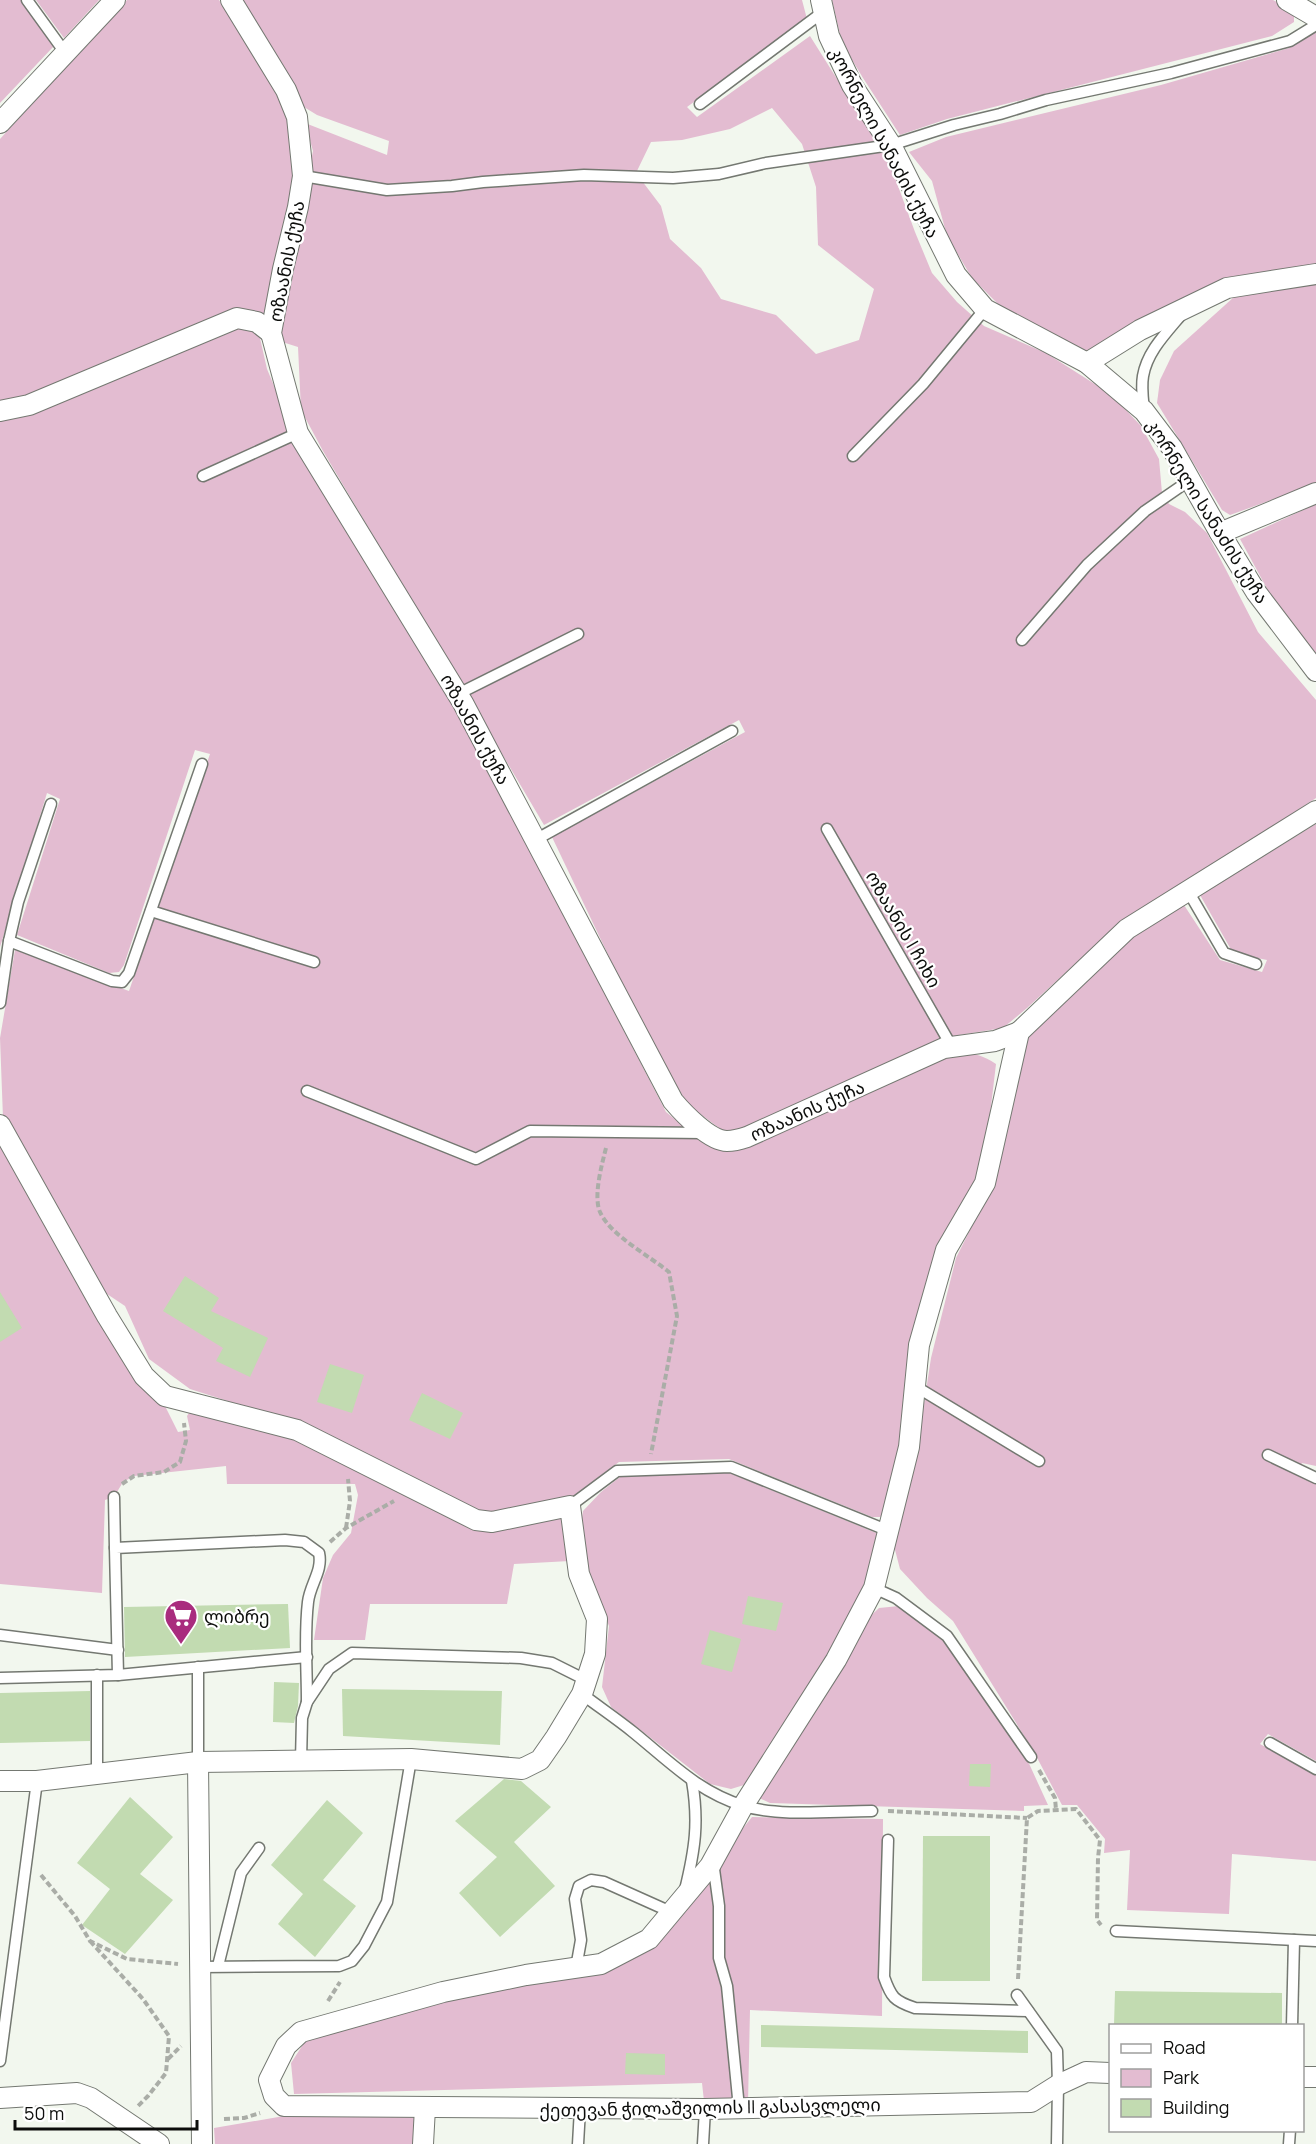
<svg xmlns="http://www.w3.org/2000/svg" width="1316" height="2144" font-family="Manrope,'Noto Sans Georgian',sans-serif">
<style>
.green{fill:#e3bcd1;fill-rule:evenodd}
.building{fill:#c2dbb1}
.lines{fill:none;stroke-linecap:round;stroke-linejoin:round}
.service-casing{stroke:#747871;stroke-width:13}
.minor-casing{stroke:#747871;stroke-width:22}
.path{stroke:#aaada7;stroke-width:4;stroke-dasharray:6 3;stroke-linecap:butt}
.service{stroke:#fff;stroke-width:10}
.minor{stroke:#fff;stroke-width:20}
.labels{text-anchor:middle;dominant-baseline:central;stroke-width:4.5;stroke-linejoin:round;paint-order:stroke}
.street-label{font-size:18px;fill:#0c0d0b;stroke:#fff}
.poi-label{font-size:18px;fill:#0c0d0b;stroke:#fff;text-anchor:start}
</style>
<rect width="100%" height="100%" fill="#f2f7ee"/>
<g class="green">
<path d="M 0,0 L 21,0 L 54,46 L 0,103 Z"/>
<path d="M 36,0 L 99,0 L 64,38 Z"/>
<path d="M 127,0 L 219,0 L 262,65 L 286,112 L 298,146 L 293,201 L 267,322 L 246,311 L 237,309 L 45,394 L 0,404 L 0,139 Z"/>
<path d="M 243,0 L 802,0 L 807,19 L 687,107 L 697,117 L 810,36 L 854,106 L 881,140 L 915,232 L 932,273 L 957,302 L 984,326 L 1046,353 L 1112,395 L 1141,426 L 1159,459 L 1162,493 L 1169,504 L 1185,512 L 1207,533 L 1258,632 L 1316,700 L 1316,798 L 1098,943 L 1027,1008 L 1003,1028 L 959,1035 L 740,1131 L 723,1131 L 687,1104 L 632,1005 L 552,837 L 745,732 L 739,720 L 544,825 L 323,451 L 301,410 L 298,347 L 279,341 L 280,314 L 313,151 L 305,123 L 387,155 L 389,141 L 317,115 L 304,107 ZM 772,108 L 802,144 L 816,187 L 818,245 L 874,289 L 859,340 L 816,354 L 776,315 L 721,299 L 701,268 L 670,239 L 661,206 L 636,173 L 651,142 L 682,140 L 730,129 Z"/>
<path d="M 832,0 L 1273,0 L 1294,11 L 1294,22 L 1272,36 L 947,119 L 900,135 L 863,78 L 842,43 Z"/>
<path d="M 1316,27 L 1316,264 L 1228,282 L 1082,354 L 999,305 L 972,278 L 947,236 L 932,181 L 909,152 L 946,137 L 1161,85 L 1289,48 Z"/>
<path d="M 1316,283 L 1316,484 L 1230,515 L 1222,510 L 1157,403 L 1160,380 L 1174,351 L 1234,297 Z"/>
<path d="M 229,325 L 252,330 L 260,338 L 267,369 L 300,448 L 471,736 L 666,1112 L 707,1145 L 728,1152 L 748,1148 L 948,1054 C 970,1053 978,1052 996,1064 L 986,1148 L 976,1181 L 938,1256 L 902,1452 L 885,1513 L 880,1517 L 872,1517 L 729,1459 L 619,1462 L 565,1502 L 485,1516 L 303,1425 L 190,1389 L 149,1359 L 125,1306 L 101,1290 L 3,1118 L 0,1038 L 15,950 L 129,991 L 210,754 L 195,750 L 124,965 L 119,972 L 109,973 L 17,935 L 60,799 L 47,793 L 0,947 L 0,415 Z"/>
<path d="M 1316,504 L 1316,656 L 1271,596 L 1240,539 Z"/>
<path d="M 1316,824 L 1316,1466 L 1302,1463 L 1298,1476 L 1316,1482 L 1316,1761 L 1268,1734 L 1260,1744 L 1316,1775 L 1316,1861 L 1232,1854 L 1229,1914 L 1127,1910 L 1130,1850 L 1104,1853 L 1105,1839 L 1077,1805 L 1062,1805 L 1034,1752 L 953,1621 L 927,1598 L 900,1569 L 894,1546 L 916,1456 L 931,1358 L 956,1258 L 994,1182 L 1027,1032 L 1125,940 L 1184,905 L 1220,960 L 1262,972 L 1267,960 L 1233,953 L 1200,895 Z"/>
<path d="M 0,1142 L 164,1404 L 178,1432 L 190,1430 L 187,1416 L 191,1410 L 296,1438 L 451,1516 L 551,1515 L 567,1519 L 570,1561 L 514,1564 L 507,1604 L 370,1604 L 365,1640 L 314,1640 L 323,1578 L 333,1555 L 351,1533 L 358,1495 L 355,1484 L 227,1484 L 226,1466 L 134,1476 L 123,1482 L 114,1497 L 105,1500 L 102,1593 L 0,1584 Z"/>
<path d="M 727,1472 L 879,1534 L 867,1580 L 826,1664 L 744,1785 L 731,1789 L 710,1784 L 611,1707 L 602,1687 L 609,1626 L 591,1584 L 580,1531 L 583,1511 L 601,1492 L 621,1476 Z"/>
<path d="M 899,1606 L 943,1639 L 1026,1757 L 1048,1805 L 1024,1806 L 1024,1811 L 770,1803 L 757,1797 L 858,1628 L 879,1608 Z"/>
<path d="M 752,1817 L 883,1819 L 882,2016 L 750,2010 L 748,2103 L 704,2101 L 702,2083 L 294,2094 L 291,2063 L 304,2043 L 312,2037 L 445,1998 L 614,1964 L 735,1838 Z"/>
<path d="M 415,2114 L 414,2144 L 215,2144 L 214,2128 L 284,2116 Z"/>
</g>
<g class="building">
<path d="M 185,1276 L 219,1298 L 211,1311 L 268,1338 L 250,1377 L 216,1361 L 223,1348 L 163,1311 Z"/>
<path d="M 0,1292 L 22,1328 L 0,1342 Z"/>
<path d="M 330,1364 L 364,1375 L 352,1413 L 317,1402 Z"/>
<path d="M 422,1393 L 463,1413 L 450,1439 L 409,1420 Z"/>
<path d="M 748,1596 L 783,1603 L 776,1631 L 742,1624 Z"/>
<path d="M 288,1604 L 290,1648 L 125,1657 L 124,1607 Z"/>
<path d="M 710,1630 L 741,1639 L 732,1672 L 701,1664 Z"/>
<path d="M 274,1682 L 299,1683 L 298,1706 L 294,1723 L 273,1722 Z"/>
<path d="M 342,1689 L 502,1691 L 500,1745 L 343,1736 Z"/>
<path d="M 90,1691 L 90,1741 L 0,1743 L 0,1693 Z"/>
<path d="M 970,1764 L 991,1764 L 990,1787 L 969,1786 Z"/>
<path d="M 504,1779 L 521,1781 L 551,1807 L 514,1842 L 555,1886 L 500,1937 L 459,1893 L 497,1857 L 455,1821 Z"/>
<path d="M 130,1797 L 173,1837 L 140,1874 L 173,1900 L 125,1954 L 82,1925 L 110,1889 L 77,1863 Z"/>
<path d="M 327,1800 L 363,1833 L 323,1880 L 356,1906 L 315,1957 L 278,1924 L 303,1894 L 271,1865 Z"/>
<path d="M 923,1836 L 990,1836 L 990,1981 L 922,1981 Z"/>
<path d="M 1115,1991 L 1282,1993 L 1282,2025 L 1114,2025 Z"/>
<path d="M 761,2025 L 1028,2031 L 1028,2053 L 761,2047 Z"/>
<path d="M 626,2053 L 665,2054 L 665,2075 L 625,2074 Z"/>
</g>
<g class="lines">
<defs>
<g id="service">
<path d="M 27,0 L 66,54"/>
<path d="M 700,104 L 823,12"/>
<path d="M 303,176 L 387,190 L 452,186 L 483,182 L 584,175 L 673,178 L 719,174 L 766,163 L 891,145 L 954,125 L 1000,114 L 1046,100 L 1171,73 L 1290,41 L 1316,25"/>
<path d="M 1144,411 C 1143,400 1141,387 1143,376 C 1147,352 1166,333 1181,315"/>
<path d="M 853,456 L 923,384 L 985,309"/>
<path d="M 203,476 L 298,433"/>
<path d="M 1022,640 L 1087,565 L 1145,511 L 1190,480"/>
<path d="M 458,694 L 578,634"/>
<path d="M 827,829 L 952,1047"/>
<path d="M 535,840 L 732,731"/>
<path d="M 1188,891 L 1224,953 L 1256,964"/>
<path d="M 151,911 L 314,962"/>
<path d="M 9,941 L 18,902 L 51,804"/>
<path d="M 0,1003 L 9,941 L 112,981 L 122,982 L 129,973 L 202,764"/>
<path d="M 307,1091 L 476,1159 L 530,1131 L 704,1133"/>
<path d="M 915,1386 L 1039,1461"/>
<path d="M 1268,1455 L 1316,1478"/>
<path d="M 114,1497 L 115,1548"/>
<path d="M 570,1506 L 617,1471 L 731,1467 L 889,1531"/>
<path d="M 874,1588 L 896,1598 L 947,1636 L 1031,1757"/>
<path d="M 0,1635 L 118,1650"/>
<path d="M 118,1675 L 307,1657"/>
<path d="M 0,1678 L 118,1675 L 115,1548 L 285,1540 L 304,1542 L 319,1553 C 323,1571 310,1584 308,1602 C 304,1635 307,1669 307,1702"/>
<path d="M 582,1694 C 599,1707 617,1719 633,1732 C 669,1761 698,1792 744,1806 C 780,1817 833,1811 872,1811"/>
<path d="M 1270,1743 L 1316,1769"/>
<path d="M 301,1761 L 302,1718 L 307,1702 L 329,1669 L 352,1653 L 521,1658 L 552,1663 L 586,1680"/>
<path d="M 198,1762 L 198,1667"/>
<path d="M 97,1774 L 97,1675"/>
<path d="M 888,1840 L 884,1977 C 891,1997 894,2001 915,2008 L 1028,2011"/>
<path d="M 713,1862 L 719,1906 L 719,1958 L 727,1986 L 739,2108"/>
<path d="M 685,1890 C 695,1849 699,1822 692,1781"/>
<path d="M 1116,1931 L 1316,1941"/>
<path d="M 218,1966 L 241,1873 L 259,1848"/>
<path d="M 200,1967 L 339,1966 L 352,1961 L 364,1946 L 387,1902 L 411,1759"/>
<path d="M 576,1968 L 581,1940 L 575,1899 L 579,1886 L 591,1880 L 604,1882 L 671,1912"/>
<path d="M 1017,1995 L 1057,2051 L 1058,2085 L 1057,2144"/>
<path d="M 1292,2026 L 1294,1940"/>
<path d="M 0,2061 L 37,1781"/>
<path d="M 578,2144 L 580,2109"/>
<path d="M 703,2144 L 705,2109"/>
<path d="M 1289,2144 L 1290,2130"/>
</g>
<g id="minor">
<path d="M 231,0 L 286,90 L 297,117 L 303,176 L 298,207 L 283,269 L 271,333 L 298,433 L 463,703 L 673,1101 C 684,1114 710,1141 727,1141 C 734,1141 741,1139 747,1137 L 944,1048 L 995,1041 L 1019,1032"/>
<path d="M 821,0 L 829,36 L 852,85 L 891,145 L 956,275 L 985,309 L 1087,363 L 1144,411 L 1172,448 L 1220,533 L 1256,592 L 1316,671"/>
<path d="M 1287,0 L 1316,17"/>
<path d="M 0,123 L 115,0"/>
<path d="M 1087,363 L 1140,330 L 1227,288 L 1316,274"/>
<path d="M 0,411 L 29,405 L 237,318 L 257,322 L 271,333"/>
<path d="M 1220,533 L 1316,493"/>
<path d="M 0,1125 L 107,1316 L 144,1376 L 165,1396 L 297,1430 L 476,1520 L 492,1522 L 570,1506 L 579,1574 L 597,1619 L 595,1654 L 582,1694 L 556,1737 L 540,1760 L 522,1769 L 411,1759 L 198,1762 L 37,1781 L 0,1781"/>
<path d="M 198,1762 L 202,2144"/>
<path d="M 1110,2073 L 1086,2072 L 1058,2085 L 1031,2102 L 705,2109 L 284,2106 L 274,2096 L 269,2080 L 286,2046 L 301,2032 L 443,1992 L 526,1975 L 601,1964 L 649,1939 L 710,1866 L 743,1806 L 836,1660 L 874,1588 L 909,1447 L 919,1345 L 946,1250 L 985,1183 L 1019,1032 L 1127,929 L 1316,811"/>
<path d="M 1302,2077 L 1316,2077"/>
<path d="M 0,2098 L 77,2093 L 91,2098 L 159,2144"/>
<path d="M 423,2144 L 425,2108"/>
</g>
</defs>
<use href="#service" class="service-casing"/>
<use href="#minor" class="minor-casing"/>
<g class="path">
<path d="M 606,1148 C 602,1164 593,1196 600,1212 C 610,1235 648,1255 669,1272 L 677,1316 L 651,1454"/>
<path d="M 122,1484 L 134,1476 L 164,1472 L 180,1462 L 186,1441 L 184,1423"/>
<path d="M 346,1528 L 350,1501 L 348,1479"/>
<path d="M 330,1542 L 346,1528 L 394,1501"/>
<path d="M 1039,1770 L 1055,1798 L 1056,1810"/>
<path d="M 888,1811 L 1027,1818"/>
<path d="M 41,1875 L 75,1916 L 90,1941 L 127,1959 L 178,1964"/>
<path d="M 90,1941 L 143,1999 L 169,2036 L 166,2073 L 148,2096 L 138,2106"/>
<path d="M 1018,1979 L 1027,1818 L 1038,1811 L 1076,1809 L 1100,1840 L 1098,1858 L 1097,1920 L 1101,1925"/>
<path d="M 328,2001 L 340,1982"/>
<path d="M 168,2059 L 181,2046"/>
<path d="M 224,2119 L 244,2118 L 260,2113"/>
</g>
<use href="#service" class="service"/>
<use href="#minor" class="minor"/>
</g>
<defs>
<symbol id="supermarket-pin" viewBox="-11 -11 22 30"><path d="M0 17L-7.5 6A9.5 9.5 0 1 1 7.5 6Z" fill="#a92c7e" stroke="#fff"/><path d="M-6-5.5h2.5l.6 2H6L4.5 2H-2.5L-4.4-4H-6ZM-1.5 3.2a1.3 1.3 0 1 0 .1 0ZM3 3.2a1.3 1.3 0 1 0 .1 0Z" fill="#fff"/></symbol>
</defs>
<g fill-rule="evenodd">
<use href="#supermarket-pin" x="162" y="1597" width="38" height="52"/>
</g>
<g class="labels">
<g class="street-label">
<text transform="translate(885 142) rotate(62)">კორნელი სანაძის ქუჩა</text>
<text transform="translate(286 261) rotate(-79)">ოზაანის ქუჩა</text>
<text transform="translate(1208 511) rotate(58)">კორნელი სანაძის ქუჩა</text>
<text transform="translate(476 729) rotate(61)">ოზაანის ქუჩა</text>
<text transform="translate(904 929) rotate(60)">ოზაანის I ჩიხი</text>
<text transform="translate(807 1110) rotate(-24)">ოზაანის ქუჩა</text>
<text transform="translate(710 2107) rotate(-1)">ქეთევან ჭილაშვილის II გასასვლელი</text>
</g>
<g class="poi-label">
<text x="204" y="1616">ლიბრე</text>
</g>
</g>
<rect x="1109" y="2024" width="195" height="108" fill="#ffffff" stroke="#9e9e9d" stroke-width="1.5"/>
<rect x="1121" y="2044" width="30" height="9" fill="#ffffff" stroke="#9e9e9d" stroke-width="1.5"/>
<text x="1163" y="2054" font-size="18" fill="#0c0d0b">Road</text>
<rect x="1121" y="2069" width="30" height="18" fill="#e3bcd1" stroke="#9e9e9d" stroke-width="1.5"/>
<text x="1163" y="2084" font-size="18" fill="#0c0d0b">Park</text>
<rect x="1121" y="2099" width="30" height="18" fill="#c2dbb1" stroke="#9e9e9d" stroke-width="1.5"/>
<text x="1163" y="2114" font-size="18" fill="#0c0d0b">Building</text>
<path d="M15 2120v9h182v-9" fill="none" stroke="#0c0d0b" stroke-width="3"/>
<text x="24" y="2120" font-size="18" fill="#0c0d0b" stroke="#ffffff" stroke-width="4.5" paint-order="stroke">50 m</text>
</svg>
